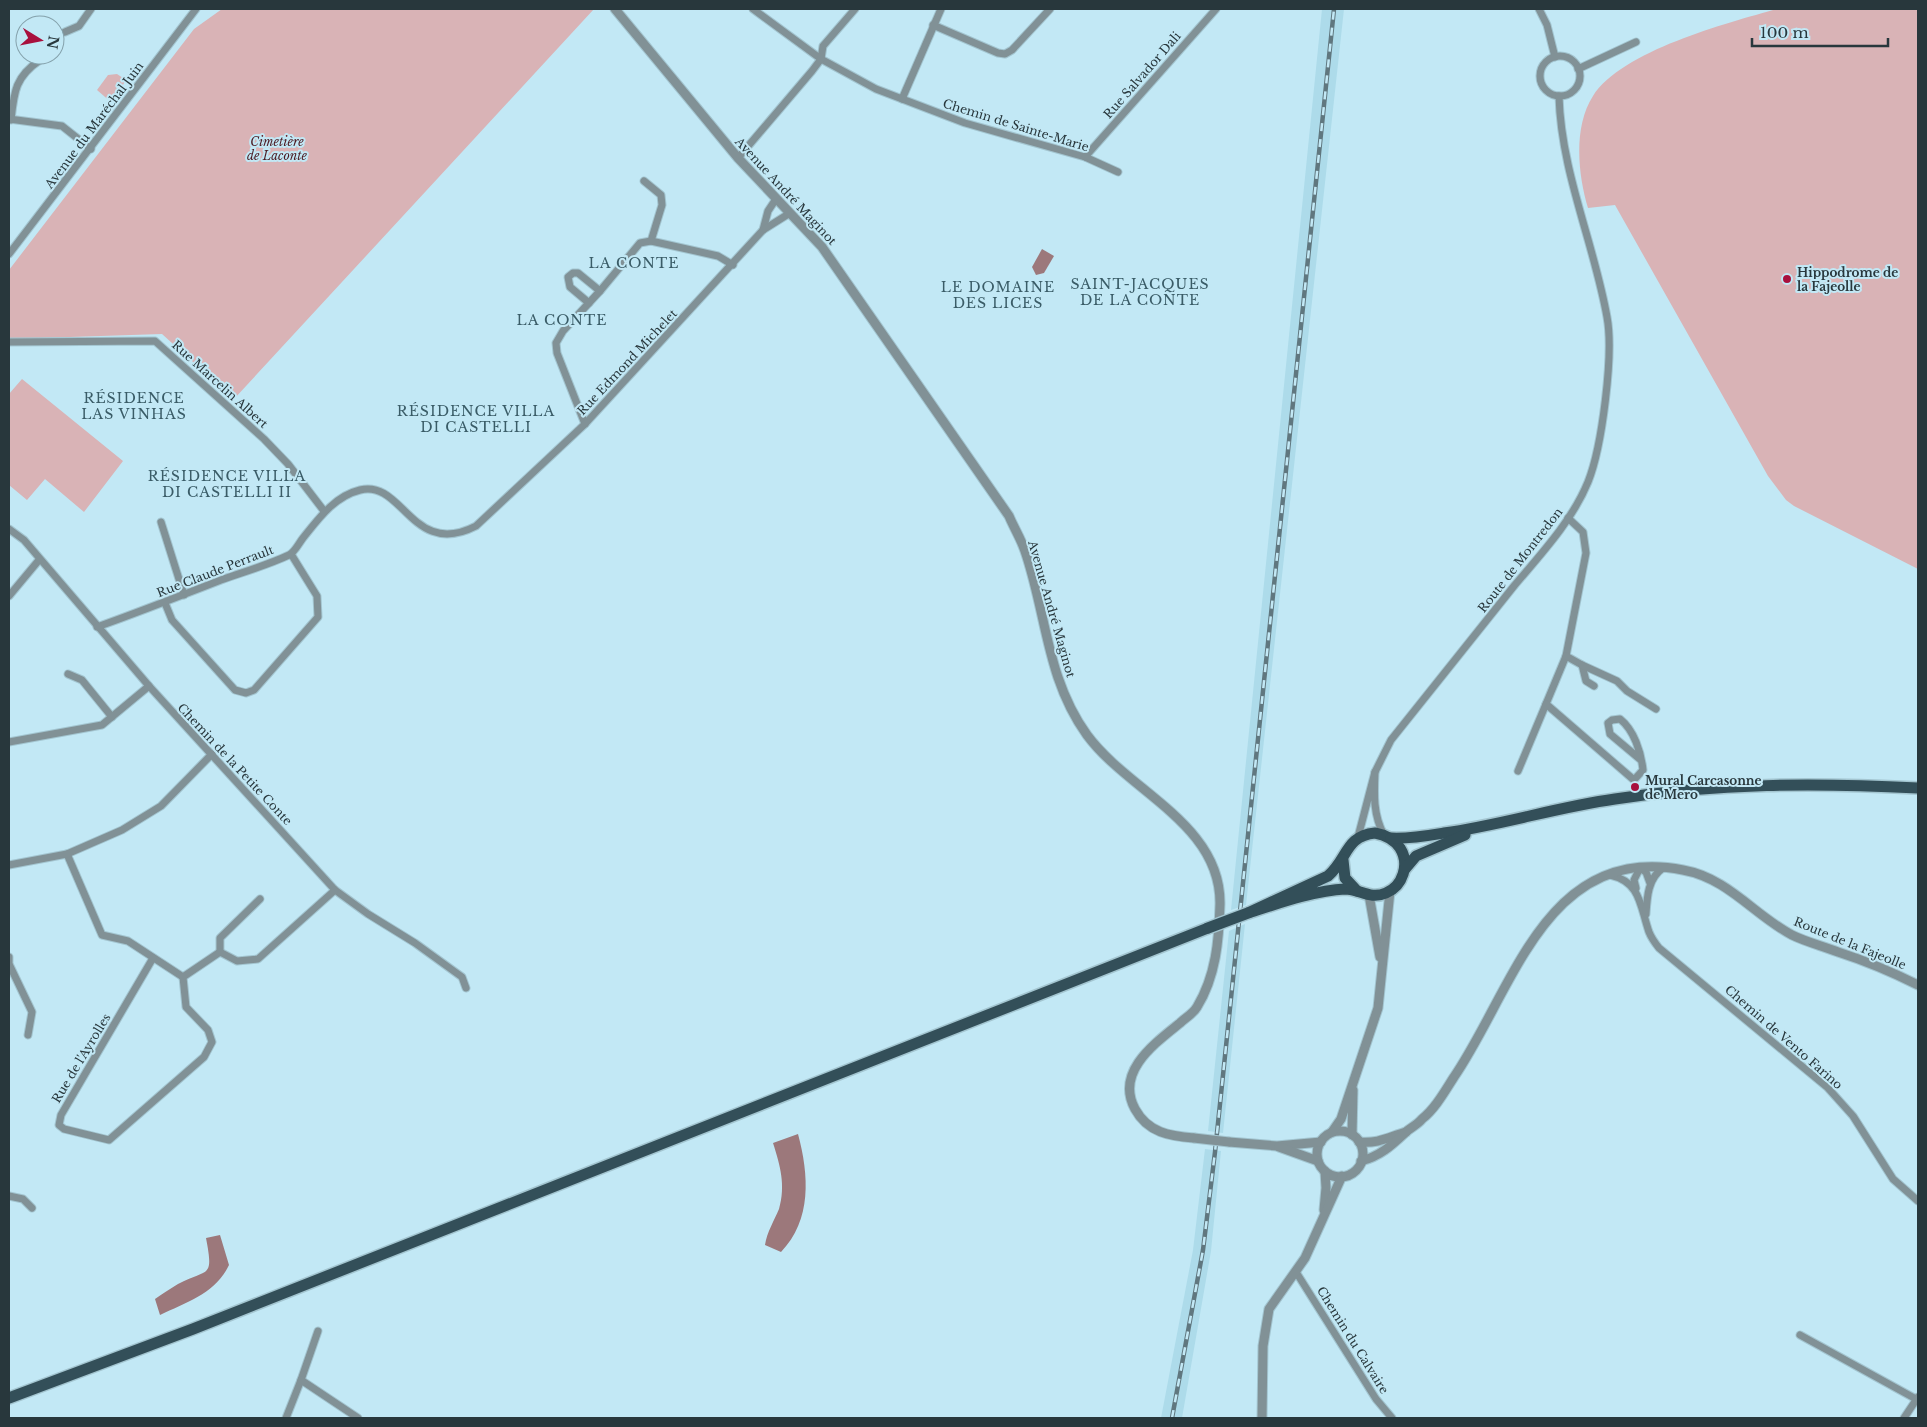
<svg xmlns="http://www.w3.org/2000/svg" width="1927" height="1427" font-family="'Libre Baskerville',serif">
<style>
.built{fill:#addbea}
.green{fill:#d9b3b6}
.water{fill:#9c787b}
.lines{fill:none;stroke-linecap:round;stroke-linejoin:round}
.minor-casing{stroke:#a3c5d0;stroke-width:9}
.tertiary-casing{stroke:#a3c5d0;stroke-width:11}
.primary-casing{stroke:#a3c5d0;stroke-width:14}
.minor{stroke:#819196;stroke-width:7}
.tertiary{stroke:#819196;stroke-width:9}
.primary{stroke:#334f59;stroke-width:11}
.rail-casing{stroke:#60777f;stroke-width:4.5}
.rail{stroke:#c2e8f5;stroke-width:2.5;stroke-dasharray:8;stroke-linecap:butt}
.tertiary-bridge-casing{stroke:#a3c5d0;stroke-width:11;stroke-linecap:butt}
.primary-bridge-casing{stroke:#a3c5d0;stroke-width:14;stroke-linecap:butt}
.tertiary-bridge{stroke:#819196;stroke-width:9}
.primary-bridge{stroke:#334f59;stroke-width:11}
.poi-dot{fill:#a8103d;stroke:#c2e8f5;stroke-width:2}
.labels{text-anchor:middle;dominant-baseline:central;stroke-width:4;stroke-linejoin:round;paint-order:stroke}
.street-label{font-size:12px;fill:#28373c;stroke:#c2e8f5}
.park-label{font-size:12px;font-style:italic;fill:#4b1921;stroke:#c2e8f5}
.poi-label{font-size:12px;font-weight:bold;fill:#28373c;stroke:#c2e8f5;text-anchor:start}
.neighbourhood-label{font-size:14px;letter-spacing:1px;fill:#3a5c67;stroke:#c2e8f5}
</style>
<rect width="100%" height="100%" fill="#c2e8f5"/>
<g class="built">
<path d="M 1322,9 L 1344,9 L 1246,905 L 1231,910 Z"/>
<path d="M 1245,924 L 1223,1133 L 1208,1131 L 1229,931 Z"/>
<path d="M 1205,1149 L 1221,1151 L 1211,1251 L 1182,1418 L 1161,1418 L 1193,1250 Z"/>
</g>
<g class="green">
<path d="M 222,9 L 594,9 L 234,399 L 162,334 L 9,339 L 9,270 L 194,29 Z"/>
<path d="M 1777,9 L 1918,9 L 1918,569 L 1794,506 L 1786,500 L 1768,476 L 1615,205 L 1588,208 C 1578,175 1573,127 1593,96 C 1621,51 1727,23 1777,9 Z"/>
<path d="M 117,74 L 126,80 L 112,103 L 97,90 L 108,75 Z"/>
<path d="M 22,379 L 123,461 L 84,512 L 45,479 L 27,500 L 9,485 L 9,394 Z"/>
</g>
<g class="water">
<path d="M 1042,249 L 1054,256 L 1044,273 L 1036,275 L 1032,267 Z"/>
<path d="M 798,1134 C 809,1175 812,1220 781,1252 L 765,1245 C 767,1232 774,1221 779,1209 C 786,1185 780,1165 773,1143 Z"/>
<path d="M 220,1235 L 229,1265 C 216,1293 187,1302 160,1315 L 155,1299 C 162,1294 170,1289 178,1284 C 208,1268 214,1280 206,1238 Z"/>
</g>
<g class="lines">
<defs>
<g id="minor">
<path d="M 753,9 L 821,59 L 876,89 L 965,123 L 1085,157 L 1118,172"/>
<path d="M 1539,9 L 1547,25 L 1555,57"/>
<path d="M 933,25 L 998,53 L 1005,54 L 1012,50 L 1050,9"/>
<path d="M 65,32 L 79,26 L 91,9"/>
<circle cx="1560" cy="76" r="20"/>
<path d="M 1578,69 L 1636,42"/>
<path d="M 902,99 L 941,9"/>
<path d="M 9,119 L 62,126 L 91,149"/>
<path d="M 11,120 C 14,92 15,77 40,60"/>
<path d="M 1085,157 L 1216,9"/>
<path d="M 738,158 L 812,71 L 821,59 L 823,46 L 855,9"/>
<path d="M 644,181 L 661,195 L 662,205 L 651,241"/>
<path d="M 763,230 L 768,211 L 776,199"/>
<path d="M 9,254 L 196,9"/>
<path d="M 589,303 L 570,287 L 568,277 L 573,273 L 578,273 L 600,291"/>
<path d="M 9,342 L 155,341 L 264,439 L 288,464 L 324,511"/>
<path d="M 585,424 L 557,353 L 556,343 L 563,331 L 600,291 L 640,243 L 651,241 L 718,256 L 733,265"/>
<path d="M 1568,518 L 1583,532 L 1586,553 L 1566,656 L 1546,704 L 1634,780 L 1643,770 C 1641,752 1634,730 1620,719 L 1612,720 L 1608,723 L 1610,734 L 1641,760"/>
<path d="M 161,522 L 184,595"/>
<path d="M 9,529 L 24,540 L 149,686 L 335,890 L 368,914 L 415,943 L 462,977 L 466,988"/>
<path d="M 9,596 L 39,560"/>
<path d="M 165,603 L 172,620 L 235,690 L 246,693 L 254,690 L 318,617 L 317,596 L 291,554"/>
<path d="M 97,627 C 139,612 180,596 221,580 C 243,572 268,565 289,555 C 295,552 299,543 303,538 C 319,518 335,496 360,490 C 403,479 412,559 476,526 L 585,424 L 763,230 L 790,213"/>
<path d="M 1566,656 L 1582,665 L 1586,681 L 1594,686"/>
<path d="M 1582,665 L 1617,681 L 1627,691 L 1656,709"/>
<path d="M 68,674 L 82,680 L 112,717"/>
<path d="M 9,742 L 102,725 L 149,686"/>
<path d="M 1518,771 L 1546,704"/>
<path d="M 1375,772 L 1391,740 C 1432,689 1473,638 1514,586 C 1541,554 1572,521 1588,482 C 1602,447 1614,354 1607,317 C 1594,243 1561,172 1559,96"/>
<path d="M 1358,837 L 1375,772 C 1374,794 1373,815 1384,835"/>
<path d="M 67,854 L 102,935 L 128,941 L 183,977"/>
<path d="M 9,865 L 67,854 L 122,830 L 161,806 L 212,754"/>
<path d="M 1610,875 C 1641,882 1640,906 1649,932 C 1651,937 1655,943 1659,948 L 1827,1087 L 1853,1116 L 1893,1179 L 1918,1201"/>
<path d="M 1636,888 L 1634,880 L 1640,868 L 1646,872 L 1650,883"/>
<path d="M 1646,914 C 1647,897 1648,878 1663,868"/>
<path d="M 220,952 L 220,938 L 260,899"/>
<path d="M 9,957 L 9,967"/>
<path d="M 153,958 L 61,1115 L 59,1125 L 64,1129 L 109,1140 L 204,1057 L 212,1042 L 208,1030 L 186,1007 L 183,977 L 220,952 L 237,961 L 258,959 L 335,890"/>
<path d="M 10,966 L 32,1012 L 28,1035"/>
<path d="M 9,1196 L 23,1199 L 32,1208"/>
<path d="M 1296,1272 L 1376,1399 L 1392,1418"/>
<path d="M 1800,1335 L 1916,1399"/>
<path d="M 301,1380 L 318,1331"/>
<path d="M 286,1418 L 301,1380 L 358,1418"/>
<path d="M 1904,1418 L 1918,1397"/>
</g>
<g id="tertiary">
<path d="M 615,9 L 738,158 L 822,247 L 1009,516 C 1014,528 1021,539 1025,551 C 1047,615 1046,678 1087,735 C 1129,792 1221,824 1220,904 C 1219,940 1216,976 1197,1007 C 1193,1014 1185,1018 1180,1023 C 1154,1044 1115,1072 1135,1109 C 1148,1133 1170,1136 1194,1138"/>
<path d="M 1369,895 L 1380,957"/>
<circle cx="1340" cy="1154" r="23"/>
<path d="M 1332,1132 L 1341,1119 L 1378,1008 L 1390,891"/>
<path d="M 1352,1135 L 1353,1090"/>
<path d="M 1229,1142 L 1277,1146 L 1321,1142"/>
<path d="M 1359,1142 C 1378,1144 1389,1137 1406,1132"/>
<path d="M 1279,1147 L 1318,1161"/>
<path d="M 1361,1161 C 1381,1156 1393,1144 1407,1131 C 1412,1127 1418,1124 1422,1119 C 1435,1109 1445,1091 1454,1077 C 1513,991 1546,843 1683,870 C 1728,878 1754,915 1792,935 C 1806,942 1823,946 1838,952 C 1866,961 1892,972 1918,985"/>
<path d="M 1324,1210 L 1326,1188 L 1325,1171"/>
<path d="M 1262,1418 L 1263,1346 L 1269,1309 L 1305,1258 L 1342,1176"/>
</g>
<g id="primary">
<path d="M 1375,833 C 1386,835 1394,839 1400,848 C 1410,864 1403,886 1386,893 C 1370,900 1360,889 1345,889 C 1316,890 1276,904 1248,913 L 1328,876 C 1348,859 1345,836 1375,833 Z"/>
<path d="M 1391,838 C 1409,839 1426,836 1444,833 C 1502,825 1557,807 1615,799 C 1718,783 1815,783 1918,788"/>
<path d="M 1343,860 L 1345,878 L 1357,891"/>
<path d="M 1405,869 L 1416,856 L 1465,835"/>
<path d="M 9,1398 L 193,1329 L 1208,928"/>
</g>
</defs>
<use href="#minor" class="minor-casing"/>
<use href="#tertiary" class="tertiary-casing"/>
<use href="#primary" class="primary-casing"/>
<use href="#minor" class="minor"/>
<use href="#tertiary" class="tertiary"/>
<use href="#primary" class="primary"/>
<defs>
<path id="rail" d="M 1172,1418 L 1203,1250 L 1215,1152 L 1334,9"/>
</defs>
<use href="#rail" class="rail-casing"/>
<use href="#rail" class="rail"/>
<defs>
<path id="tertiary-bridge" d="M 1194,1138 L 1229,1142"/>
<path id="primary-bridge" d="M 1208,928 L 1248,913"/>
</defs>
<use href="#tertiary-bridge" class="tertiary-bridge-casing"/>
<use href="#primary-bridge" class="primary-bridge-casing"/>
<use href="#tertiary-bridge" class="tertiary-bridge"/>
<use href="#primary-bridge" class="primary-bridge"/>
</g>
<g class="poi-dot">
<circle cx="1787" cy="279" r="5"/>
<circle cx="1635" cy="787" r="5"/>
</g>
<g class="labels">
<g class="street-label">
<text transform="translate(1142 75) rotate(-49)">Rue Salvador Dali</text>
<text transform="translate(94 125) rotate(-53)">Avenue du Maréchal Juin</text>
<text transform="translate(1016 125) rotate(17)">Chemin de Sainte-Marie</text>
<text transform="translate(786 191) rotate(47)">Avenue André Maginot</text>
<text transform="translate(627 362) rotate(-47)">Rue Edmond Michelet</text>
<text transform="translate(220 384) rotate(42)">Rue Marcelin Albert</text>
<text transform="translate(1520 560) rotate(-52)">Route de Montredon</text>
<text transform="translate(215 571) rotate(-21)">Rue Claude Perrault</text>
<text transform="translate(1052 609) rotate(74)">Avenue André Maginot</text>
<text transform="translate(235 764) rotate(47)">Chemin de la Petite Conte</text>
<text transform="translate(1850 943) rotate(22)">Route de la Fajeolle</text>
<text transform="translate(1784 1037) rotate(41)">Chemin de Vento Farino</text>
<text transform="translate(81 1058) rotate(-59)">Rue de l'Ayrolles</text>
<text transform="translate(1353 1340) rotate(58)">Chemin du Calvaire</text>
</g>
<g class="park-label">
<text x="277" y="141">Cimetière<tspan x="277" dy="14">de Laconte</tspan></text>
</g>
<g class="poi-label">
<text x="1797" y="272">Hippodrome de<tspan x="1797" dy="14">la Fajeolle</tspan></text>
<text x="1645" y="780">Mural Carcasonne<tspan x="1645" dy="14">de Mero</tspan></text>
</g>
<g class="neighbourhood-label">
<text x="634" y="263">LA CONTE</text>
<text x="1140" y="284">SAINT-JACQUES<tspan x="1140" dy="16">DE LA CONTE</tspan></text>
<text x="998" y="287">LE DOMAINE<tspan x="998" dy="16">DES LICES</tspan></text>
<text x="562" y="320">LA CONTE</text>
<text x="134" y="398">RÉSIDENCE<tspan x="134" dy="16">LAS VINHAS</tspan></text>
<text x="476" y="411">RÉSIDENCE VILLA<tspan x="476" dy="16">DI CASTELLI</tspan></text>
<text x="227" y="476">RÉSIDENCE VILLA<tspan x="227" dy="16">DI CASTELLI II</tspan></text>
</g>
</g>
<rect width="1927" height="1427" fill="none" stroke="#28373c" stroke-width="20"/>
<g transform="translate(40 40) rotate(100)"><circle r="24" fill="#c2e8f5" stroke="#84a1ab"/>
<path d="M0-4L9 19L0 12L-9 19Z" fill="#a8103d"/>
<text y="-8" font-size="14" font-weight="bold" text-anchor="middle" fill="#28373c">N</text>
</g>
<path d="M1752 38v8h136v-8" fill="none" stroke="#28373c" stroke-width="2.5"/>
<text x="1760" y="38" font-size="15" fill="#28373c" stroke="#c2e8f5" stroke-width="4" paint-order="stroke">100 m</text>
</svg>
